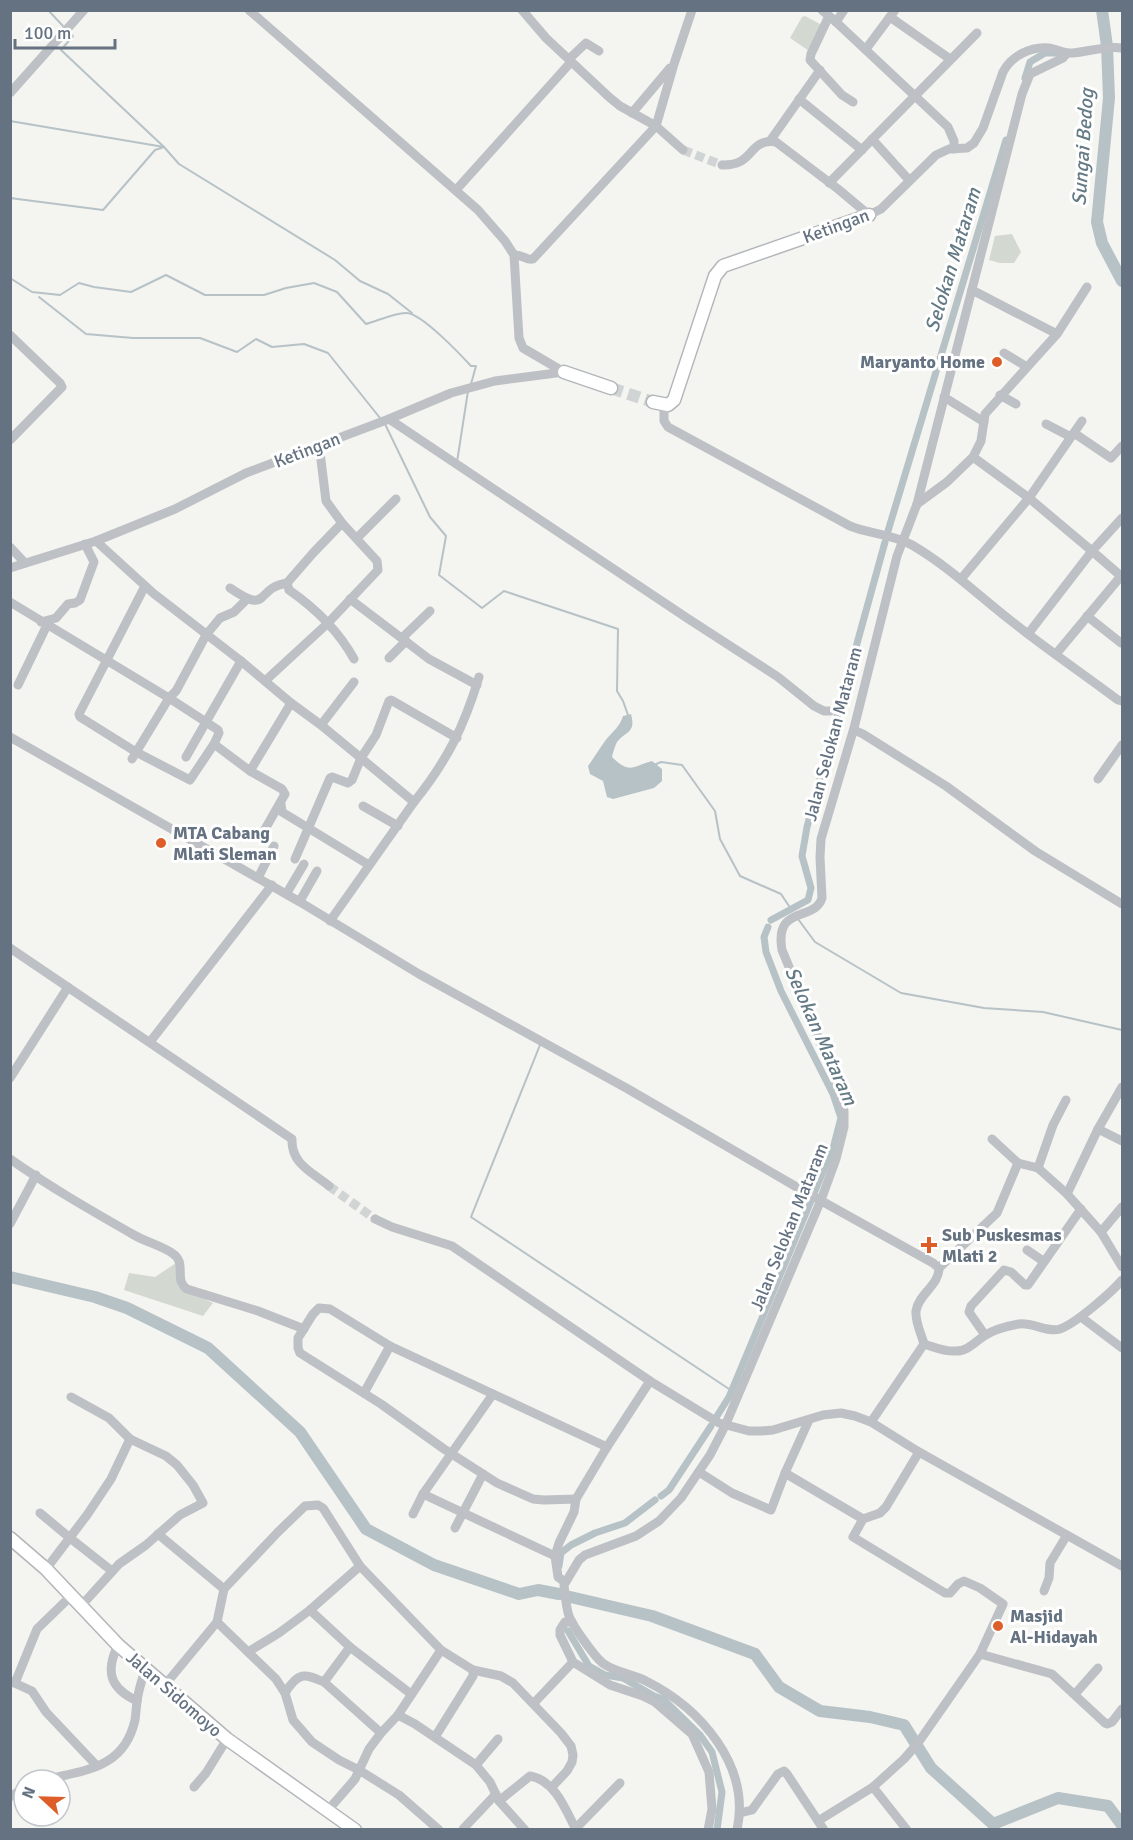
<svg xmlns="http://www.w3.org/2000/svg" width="1133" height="1840" font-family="Signika,sans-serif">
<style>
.green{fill:#d3d9d0}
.water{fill:#b7c2c7}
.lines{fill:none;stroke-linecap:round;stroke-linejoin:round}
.stream{stroke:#b7c2c7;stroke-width:2}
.canal{stroke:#b7c2c7;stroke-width:7}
.river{stroke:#b7c2c7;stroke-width:12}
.minor-tunnel{stroke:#d0d4d4;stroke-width:9;stroke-dasharray:9 4.5;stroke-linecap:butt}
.major-tunnel{stroke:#d0d4d4;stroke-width:12;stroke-dasharray:12 6;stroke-linecap:butt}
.major-casing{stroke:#b2b6ba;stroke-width:15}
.minor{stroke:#bdc0c4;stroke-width:9}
.major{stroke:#fff;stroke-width:12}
.poi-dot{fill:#dd5e28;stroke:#fff;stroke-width:2}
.labels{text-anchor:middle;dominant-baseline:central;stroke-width:6;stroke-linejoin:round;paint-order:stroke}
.street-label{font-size:18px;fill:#647281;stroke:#fff}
.poi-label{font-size:18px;font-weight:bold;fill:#647281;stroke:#fff;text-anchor:start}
.water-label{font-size:20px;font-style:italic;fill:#647a85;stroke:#fff}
</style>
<rect width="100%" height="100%" fill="#f4f4f0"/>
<g class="green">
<path d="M 805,16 L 820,24 L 819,35 L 809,51 L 790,38 L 802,17 Z"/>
<path d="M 1012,234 L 1021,252 L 1014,263 L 1000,263 L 989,260 L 995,236 Z"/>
<path d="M 176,1263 L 178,1287 L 213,1303 L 203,1316 L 124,1290 L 129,1273 L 155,1277 Z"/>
</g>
<path class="water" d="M 631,714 C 636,733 627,730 617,742 C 615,746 613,752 612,757 C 630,774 631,767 652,761 L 662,769 L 662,781 L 654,788 L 613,799 L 607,797 L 603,781 L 590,774 L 588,766 C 594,758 599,749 605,741 C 612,732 620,727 623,716 Z"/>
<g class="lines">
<g class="stream">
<path d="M 48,10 L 63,26"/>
<path d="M 10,121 L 164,147 L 179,164 L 335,260 L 360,281 L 388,294 L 412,313"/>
<path d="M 10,198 L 103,210 L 155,150 L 164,147 L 61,50 L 73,36 L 71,34"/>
<path d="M 10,278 L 32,292 L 60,295 L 79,283 L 94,287 L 131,292 L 166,275 L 205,295 L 264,295 L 286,288 L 314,283 L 337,292 L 366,324 C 377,321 397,312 407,313 C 422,314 460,354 471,366 L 476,366 L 471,384"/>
<path d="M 39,297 L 86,334 L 133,338 L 200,338 L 237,352 L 256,339 L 272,347 L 304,344 L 328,353 L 380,418"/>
<path d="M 385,424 L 430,517 L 446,536 L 439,575 L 482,608 L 504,591 L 618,629 L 617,691 L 623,701 L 628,715"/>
<path d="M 457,462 L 468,391"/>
<path d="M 654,765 L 661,762 L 682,765 L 715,811 L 720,839 L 740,876 L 781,894 L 789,906"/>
<path d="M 798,919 L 815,942 L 901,993 L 984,1008 L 1043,1012 L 1122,1030"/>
<path d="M 540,1045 L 471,1217 L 732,1391"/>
</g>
<g class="canal">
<path d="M 1025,78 L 1030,62 L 1045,53 L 1057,53"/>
<path d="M 888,531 L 1006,140"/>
<path d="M 837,716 L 885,542"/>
<path d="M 771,920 L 808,900 L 811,888 L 802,856 L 807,827 L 834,727"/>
<path d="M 768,927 L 764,937 L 766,952 L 781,991 L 833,1094 L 841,1118 L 834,1145 L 815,1191"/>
<path d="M 717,1416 L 729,1397 L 811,1201"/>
<path d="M 661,1496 L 669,1490 L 711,1426"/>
<path d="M 559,1566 L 561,1553 L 571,1545 L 595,1533 L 625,1523 L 655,1500"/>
<path d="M 568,1631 L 589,1666 L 605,1675 L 623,1678 L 654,1696 L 663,1699 L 700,1735 L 712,1752 L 722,1792 L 717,1830"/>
</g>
<g class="river">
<path d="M 1102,10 L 1107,46 L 1109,98 L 1097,222 L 1102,243 L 1122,281"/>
<path d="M 10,1277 L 95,1297 L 127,1308 L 208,1348 L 300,1432 L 366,1529 L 434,1565 L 519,1594 L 538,1590 L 559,1594"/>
<path d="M 566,1596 L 652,1616 L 755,1654 L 779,1687 L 820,1711 L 870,1717 L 904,1725 L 931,1768 L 993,1824 L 1058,1798 L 1108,1806 L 1122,1825"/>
</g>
<g class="minor-tunnel">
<path d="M 683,150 L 722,165"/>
<path d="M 329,1186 L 375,1219"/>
</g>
<path class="major-tunnel" d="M 611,388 L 653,402"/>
<defs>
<g id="major">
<path d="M 564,372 L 611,388"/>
<path d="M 653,402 L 668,405 L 674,400 L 715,276 L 723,266 L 869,215"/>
<path d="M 10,1538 L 46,1569 L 118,1645 L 227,1739 L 355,1830"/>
</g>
</defs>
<use href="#major" class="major-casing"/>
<g class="minor">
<path d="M 249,10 L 478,210 L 505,241 L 514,255 L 519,338 L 523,348 L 564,372"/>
<path d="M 522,10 L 546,38 L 609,97 L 620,106 L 656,126 L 683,150"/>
<path d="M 822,10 L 836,22 L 948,127 L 954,141 L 954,149"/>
<path d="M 829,16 L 811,54 L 810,60 L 842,95 L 853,102"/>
<path d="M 890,17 L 950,59"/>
<path d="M 836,22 L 844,10"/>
<path d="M 866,49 L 895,10"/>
<path d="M 569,59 L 586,43 L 599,51"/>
<path d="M 10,93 L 84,10"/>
<path d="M 799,99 L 862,150"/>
<path d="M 632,113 L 670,68"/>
<path d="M 872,139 L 909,180"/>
<path d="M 770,141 L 820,70"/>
<path d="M 722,165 C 756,166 747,138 776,142 L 838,189 L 869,215 L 881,209 L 936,155 L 949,149 L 967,148 L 974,143 L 983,128 L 1003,72 C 1011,56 1031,46 1049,48 C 1057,49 1064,54 1072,53 C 1088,52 1107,45 1122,48"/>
<path d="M 829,183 L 977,33"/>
<path d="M 456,190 L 571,62"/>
<path d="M 514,255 C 522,254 527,261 533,259 L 656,126 L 674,64 L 692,10"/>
<path d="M 972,290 L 1057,334"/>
<path d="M 10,335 L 60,383 L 62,387 L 10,440"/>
<path d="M 1004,353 L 1027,367"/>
<path d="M 1000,395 L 1016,404"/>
<path d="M 944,397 L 984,422"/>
<path d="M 664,406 L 664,421 L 668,427 L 850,526 C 870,534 893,534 912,545 C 948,566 978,595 1010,620 C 1045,648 1082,673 1118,700 L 1122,701"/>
<path d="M 389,419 L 687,618 L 778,677 L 814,706 L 824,711 L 830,711"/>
<path d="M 1082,421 L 1029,498 L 1092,551 L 1122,518"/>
<path d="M 1046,424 L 1071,437"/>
<path d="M 1074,433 L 1111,458 L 1122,446"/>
<path d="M 319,444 L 326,501 L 342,523"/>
<path d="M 917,504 L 947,482 L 973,457"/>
<path d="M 357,538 L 396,499"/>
<path d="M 96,541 L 153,593 L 241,661 L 291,703 L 321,725 L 414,802 C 447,761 464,727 479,677"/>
<path d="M 10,547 L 25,563"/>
<path d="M 10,568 L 96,541 L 175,509 L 246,473 L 389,419 L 451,393 L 495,381 L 564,372"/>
<path d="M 961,579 L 1029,498 L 973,457 L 981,441 L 985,414 L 1057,334 L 1087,287"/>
<path d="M 145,586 L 79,714 L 80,717 L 136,752 L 190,780 L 214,744"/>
<path d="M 230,588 C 271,616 254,588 287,583"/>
<path d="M 350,599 L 429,659 L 477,685"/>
<path d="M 10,602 L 169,698 L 176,691 L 206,635 L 220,618 L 234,612 L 247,599"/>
<path d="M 1087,616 L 1121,643"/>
<path d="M 41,622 L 56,618 L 68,604 L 75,603 L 80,600 L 94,562 L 85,544"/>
<path d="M 1028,634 L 1092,551 L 1122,577"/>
<path d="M 402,638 L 430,611"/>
<path d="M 1056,654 L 1121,576"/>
<path d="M 389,658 L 406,641"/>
<path d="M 265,681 L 328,623 L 378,570 L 377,561 L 342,523 L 314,552 L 287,583 L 289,590 C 315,608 338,630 354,659"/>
<path d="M 18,685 L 47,625"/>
<path d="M 321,725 L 354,682"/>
<path d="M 854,730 L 863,734 L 946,786 L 1035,851 L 1122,904"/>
<path d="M 10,737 L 300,902 L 419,974 L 628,1089 L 800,1189 L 933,1263 L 939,1268"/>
<path d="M 186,757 L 206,722 L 218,730 L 219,733 L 214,744 L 250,771 L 291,703"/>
<path d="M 132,759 L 169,698 L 206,722 L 241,661"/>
<path d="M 250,771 L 282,789 L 285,794 L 260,838"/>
<path d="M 1098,779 L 1122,745"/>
<path d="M 281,804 L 282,812 L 369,865"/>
<path d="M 363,806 L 398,826"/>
<path d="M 295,859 L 330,778 L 332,777 L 348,783 L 352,780 L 361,758 L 376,735 L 389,701 L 391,700 L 457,738"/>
<path d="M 258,878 L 274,846"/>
<path d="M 288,891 L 304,864"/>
<path d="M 301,899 L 317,871"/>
<path d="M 330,921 L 414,802"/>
<path d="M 10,948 L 292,1139 C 291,1164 312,1172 329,1186"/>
<path d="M 150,1042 L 272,885"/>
<path d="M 10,1078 L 68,987"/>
<path d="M 1098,1129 L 1122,1141"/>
<path d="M 992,1139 L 1018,1163"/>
<path d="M 10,1159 C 50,1187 92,1211 134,1235 C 146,1242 160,1245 172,1253 C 188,1263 173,1280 187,1289 L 258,1311 L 304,1329"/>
<path d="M 1038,1168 L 1053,1125 L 1066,1100"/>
<path d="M 1067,1194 L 1098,1129 L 1122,1087"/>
<path d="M 375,1219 L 392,1227 L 452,1246 L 650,1381 L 719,1423 L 749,1431 L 761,1431 L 773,1430 L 823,1415 L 841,1413 L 855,1416 L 871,1422 L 919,1452 L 1122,1566"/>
<path d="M 10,1224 L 36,1175"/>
<path d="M 1101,1232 L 1122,1207"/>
<path d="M 1027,1250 L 1043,1261"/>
<path d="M 1081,1317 L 1122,1348"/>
<path d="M 985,1335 L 969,1312 L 971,1306 L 1004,1270 L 1011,1272 L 1025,1285 L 1028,1285 L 1081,1209"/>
<path d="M 924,1344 C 921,1333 915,1322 916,1311 C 919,1293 939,1286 939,1268 L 997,1213 L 1018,1163 L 1038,1168 L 1067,1194 L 1101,1232 L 1122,1267"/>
<path d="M 364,1393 L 390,1346"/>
<path d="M 493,1394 L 423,1494 L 555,1556"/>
<path d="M 71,1397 L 109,1418 L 130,1439 L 166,1456 L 177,1465 L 193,1485 L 203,1503 L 180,1515 L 146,1545 L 119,1564 L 81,1606"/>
<path d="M 871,1422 L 924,1344 C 934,1347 945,1352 956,1351 C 968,1351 975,1342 984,1336 C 993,1330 1008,1326 1019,1324 C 1032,1322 1048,1333 1060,1329 C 1075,1324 1112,1292 1122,1280"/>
<path d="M 699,1472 L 732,1493 L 771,1510 L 785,1473 L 809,1420"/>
<path d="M 785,1473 L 863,1519"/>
<path d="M 576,1499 L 544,1500 L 533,1499 L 497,1483 L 444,1449 L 381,1404 L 300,1353 L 298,1348 L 298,1338 L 313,1314 L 319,1308 L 330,1309 L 390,1346 L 607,1447"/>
<path d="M 40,1513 L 70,1538 L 112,1571"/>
<path d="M 413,1514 L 423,1494"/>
<path d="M 455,1528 L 483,1474"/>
<path d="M 158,1534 L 224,1589 L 278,1532 L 305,1506 L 318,1505 L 323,1508 L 360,1566 L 441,1650 L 473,1670 L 501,1676 L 513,1683 L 561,1733 L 571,1746 L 573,1755 L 572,1762 L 567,1771 L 552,1787"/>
<path d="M 46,1569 L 87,1515 L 111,1479 L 130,1439"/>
<path d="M 565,1582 L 558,1577 L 555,1556 L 559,1543 L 574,1512 L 576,1499 L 607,1447 L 650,1381"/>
<path d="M 1044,1591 L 1049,1578 L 1050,1563 L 1067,1535"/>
<path d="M 310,1610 L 350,1647 L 324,1682 L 381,1733"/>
<path d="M 217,1622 L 248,1652 L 279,1633 L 310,1610 L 360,1566"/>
<path d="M 572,1622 L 565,1622 L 560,1630 L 560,1635 L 573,1662 L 610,1685 L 643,1696 L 655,1702 L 692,1734 L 709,1772 L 712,1809 L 708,1830"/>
<path d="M 118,1645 C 105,1672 110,1688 137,1701"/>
<path d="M 350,1647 L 411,1694"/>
<path d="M 248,1652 L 276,1679 L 285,1693 L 293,1720 L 312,1742 L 339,1760 L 359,1770 L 399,1795 L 439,1830"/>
<path d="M 980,1654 L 1052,1674 L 1105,1723 L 1107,1724 L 1112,1722 L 1122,1709"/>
<path d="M 10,1681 L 32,1691 L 46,1712 L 97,1766"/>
<path d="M 15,1683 L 37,1629 L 71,1596"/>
<path d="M 164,1686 L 217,1622 L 224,1589"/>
<path d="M 285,1693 C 298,1672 304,1673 324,1682"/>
<path d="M 1075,1694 L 1098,1668"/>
<path d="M 534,1703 L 573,1662"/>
<path d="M 398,1715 L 441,1650"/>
<path d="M 435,1737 L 473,1676 L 473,1670"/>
<path d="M 476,1765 L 498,1739"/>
<path d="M 44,1780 C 85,1770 124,1769 135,1720 C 136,1714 136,1708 137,1702 C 138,1691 142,1680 145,1670"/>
<path d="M 194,1787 L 206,1773 L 227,1739"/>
<path d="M 10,1797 L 24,1788"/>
<path d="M 499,1801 L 530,1776 C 555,1780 566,1810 576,1830"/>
<path d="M 329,1809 L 355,1779 L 369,1749 L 381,1733 L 398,1715 L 415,1724 L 476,1765 L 490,1782 L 499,1801 L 525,1830"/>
<path d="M 740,1813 L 752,1810 L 778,1774 L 784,1771 L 787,1774 L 824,1830"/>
<path d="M 818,1821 L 873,1787"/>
<path d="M 576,1828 L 620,1783"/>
<path d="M 463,1829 L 496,1794"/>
<path d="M 737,1830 C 751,1765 700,1708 646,1681 C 633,1674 617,1673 604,1664 C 596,1659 572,1625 569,1616 C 566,1607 565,1595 564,1585 L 579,1560 L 585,1555 L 636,1536 L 659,1521 L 681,1498 L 710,1455 L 725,1426 L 821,1200 L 836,1159 L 844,1127 L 844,1111 L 833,1073 L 782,950 C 774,904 815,922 822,898 L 820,857 L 821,839 L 854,728 L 897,556 L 917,504 L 1022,94 L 1030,74 L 1063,58 L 1067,53"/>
<path d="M 907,1830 L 873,1787 L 904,1759 L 918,1743 L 980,1654 L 1003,1604 L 980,1588 L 964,1581 L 958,1584 L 950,1593 L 945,1593 L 853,1537 L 863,1519 L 880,1513 L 886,1507 L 919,1452"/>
</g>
<use href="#major" class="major"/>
</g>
<g class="poi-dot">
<circle cx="997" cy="362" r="6"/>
<circle cx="161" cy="843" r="6"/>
<path d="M926 1236h6v6h6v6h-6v6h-6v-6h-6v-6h6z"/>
<circle cx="998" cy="1626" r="6"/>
</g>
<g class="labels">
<g class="street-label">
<text transform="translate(836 226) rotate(-20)">Ketingan</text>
<text transform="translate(307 450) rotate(-21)">Ketingan</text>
<text transform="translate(833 734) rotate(-75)">Jalan Selokan Mataram</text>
<text transform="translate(789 1227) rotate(-68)">Jalan Selokan Mataram</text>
<text transform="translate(174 1694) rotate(41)">Jalan Sidomoyo</text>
</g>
<g class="poi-label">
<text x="985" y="362" text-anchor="end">Maryanto Home</text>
<text x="173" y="833">MTA Cabang<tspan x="173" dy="21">Mlati Sleman</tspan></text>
<text x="942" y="1235">Sub Puskesmas<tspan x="942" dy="21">Mlati 2</tspan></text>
<text x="1010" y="1616">Masjid<tspan x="1010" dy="21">Al-Hidayah</tspan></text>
</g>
<g class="water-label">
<text transform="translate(1083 147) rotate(-86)">Sungai Bedog</text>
<text transform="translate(953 260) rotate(-73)">Selokan Mataram</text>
<text transform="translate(821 1036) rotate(66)">Selokan Mataram</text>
</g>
</g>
<rect width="1133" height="1840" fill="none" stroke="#647281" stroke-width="24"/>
<g transform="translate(42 1798) rotate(292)"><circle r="28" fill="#ffffff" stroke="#c1c7cd" stroke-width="1.5"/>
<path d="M0-4.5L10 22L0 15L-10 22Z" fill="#dd5e28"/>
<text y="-9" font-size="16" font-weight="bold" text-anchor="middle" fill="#647281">N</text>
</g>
<path d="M15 39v9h100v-9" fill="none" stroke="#647281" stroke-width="3"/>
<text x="24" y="39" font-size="18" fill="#647281" stroke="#ffffff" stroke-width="4.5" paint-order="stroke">100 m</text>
</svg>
